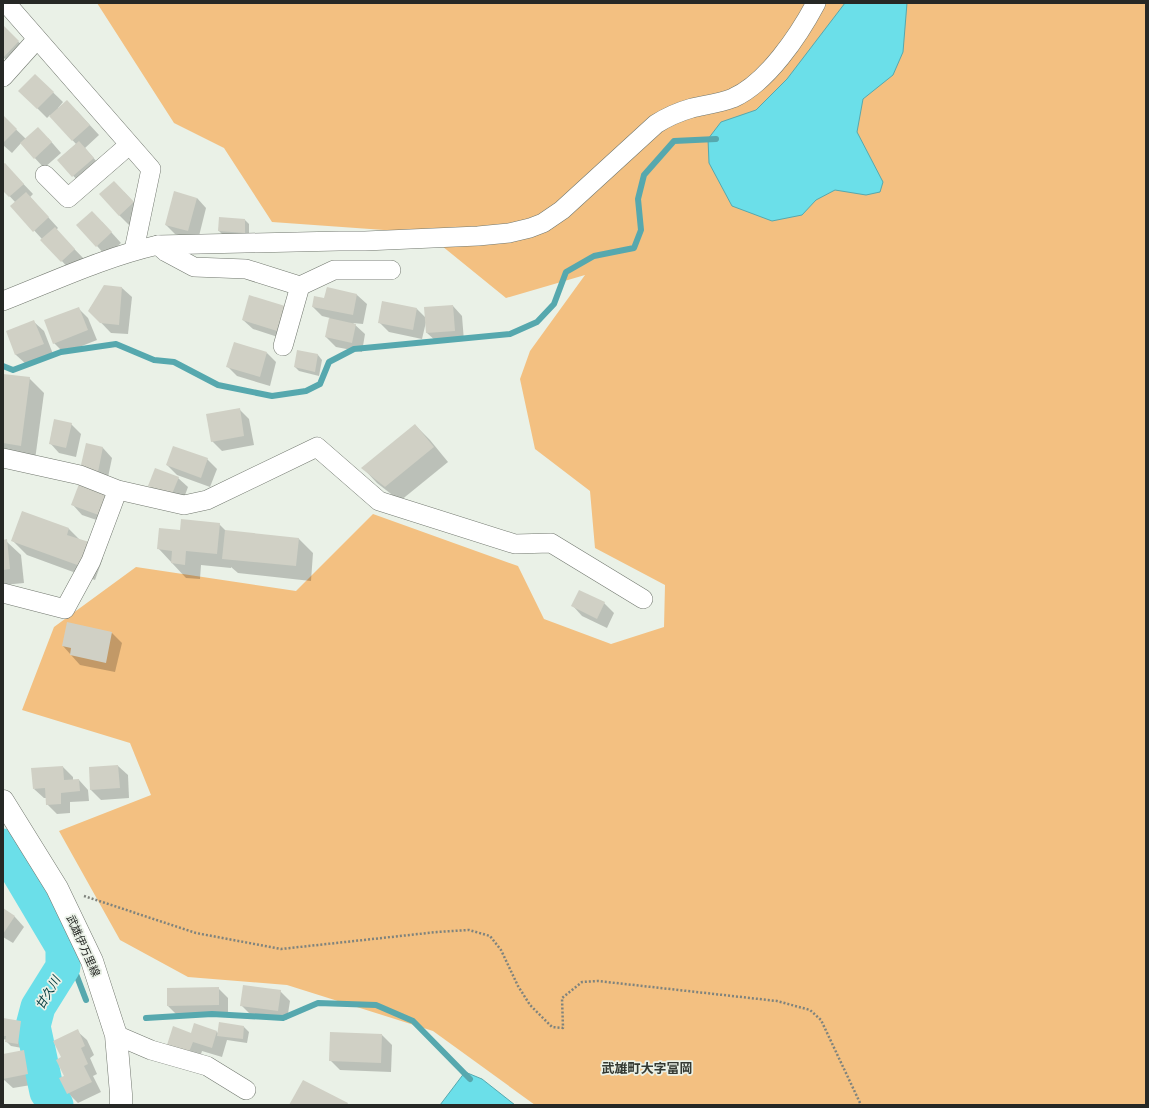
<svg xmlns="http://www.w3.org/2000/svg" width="1149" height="1108" font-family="'Roboto Serif','Noto Sans JP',serif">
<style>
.green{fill:#f3c081}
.water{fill:#6bdfe9;stroke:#56a8ae}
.shadow{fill:#0003}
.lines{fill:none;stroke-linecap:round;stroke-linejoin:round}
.stream{stroke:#56a8ae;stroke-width:6}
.river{stroke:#6bdfe9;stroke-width:35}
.building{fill:#d0d0c5}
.minor-casing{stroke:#71776e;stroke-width:20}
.primary-casing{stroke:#71776e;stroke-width:23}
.path{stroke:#7f837d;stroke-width:2.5;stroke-dasharray:2 2;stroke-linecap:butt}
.minor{stroke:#fff;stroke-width:19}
.primary{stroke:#fff;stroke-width:22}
.labels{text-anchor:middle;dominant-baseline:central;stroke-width:3.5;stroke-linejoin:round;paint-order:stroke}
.street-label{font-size:11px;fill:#262825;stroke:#eaf1e7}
.water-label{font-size:12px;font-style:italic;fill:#003a3e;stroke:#eaf1e7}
.quarter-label{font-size:13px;font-weight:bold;fill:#333831;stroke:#eaf1e7}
</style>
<rect width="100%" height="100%" fill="#eaf1e7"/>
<path class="green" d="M 97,3 L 1146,3 L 1146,1105 L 535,1105 L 433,1031 L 287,985 L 188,977 L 120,940 L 59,831 L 151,795 L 130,743 L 22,710 L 54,627 L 136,567 L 296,591 L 373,514 L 518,566 L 544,619 L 611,644 L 664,627 L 665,585 L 595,548 L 590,491 L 535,449 L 520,379 L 530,351 L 585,275 L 506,298 L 426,233 L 272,222 L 224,148 L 174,123 Z"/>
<g class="water">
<path d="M 845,3 L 907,3 L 903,52 L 893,75 L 863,99 L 857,132 L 883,182 L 880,192 L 866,195 L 835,190 L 816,200 L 802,215 L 772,221 L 732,206 L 709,163 L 708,139 L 721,122 L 756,110 L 787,79 Z"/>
<path d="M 465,1072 L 482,1079 L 515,1105 L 440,1105 Z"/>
</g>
<g class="shadow">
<path d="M 3,27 L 28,51 L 13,67 L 3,57 Z"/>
<path d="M 35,75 L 63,102 L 58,108 L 59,109 L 77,111 L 99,135 L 85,148 L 97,162 L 83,186 L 58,160 L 76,144 L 50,115 L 47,118 L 20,91 Z"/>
<path d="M 3,117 L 26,139 L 48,138 L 61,153 L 44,168 L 21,143 L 12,153 L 3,145 Z"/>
<path d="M 3,166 L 14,174 L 33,194 L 30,197 L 58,228 L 56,230 L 84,259 L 71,271 L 12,206 L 16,203 L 3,189 Z"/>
<path d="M 124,192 L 143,212 L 129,225 L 119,215 Z"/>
<path d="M 197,198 L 206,208 L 198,240 L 175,234 L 166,225 Z"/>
<path d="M 245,220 L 249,224 L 249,237 L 224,236 L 219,231 Z"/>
<path d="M 102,222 L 121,243 L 106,256 L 97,246 Z"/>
<path d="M 105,286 L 122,288 L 132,297 L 128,334 L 111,333 L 89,310 Z"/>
<path d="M 327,288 L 357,295 L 367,304 L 363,324 L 353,323 L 365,334 L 362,352 L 336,347 L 326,337 L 330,318 L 322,316 L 313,307 L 325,300 Z"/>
<path d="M 453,306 L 462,316 L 464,341 L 437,342 L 427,333 L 426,322 L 422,339 L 389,332 L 379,322 L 417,309 L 426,318 Z"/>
<path d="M 284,307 L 287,340 L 253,329 L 243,320 Z"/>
<path d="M 78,308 L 88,318 L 97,340 L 64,353 L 54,343 Z"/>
<path d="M 34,322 L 44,331 L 53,354 L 26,364 L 16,355 L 7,332 Z"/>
<path d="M 298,351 L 318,355 L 322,360 L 319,376 L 299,371 L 295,367 Z"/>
<path d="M 267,353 L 276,362 L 270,386 L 237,376 L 227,366 Z"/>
<path d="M 3,375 L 29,378 L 44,393 L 35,460 L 3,455 Z"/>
<path d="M 239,409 L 249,419 L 254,445 L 222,451 L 212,441 Z"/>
<path d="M 71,424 L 81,434 L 76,457 L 59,453 L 50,443 Z"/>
<path d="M 415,425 L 430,440 L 448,462 L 400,501 L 377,483 L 363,468 Z"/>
<path d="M 86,445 L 103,448 L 112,458 L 107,482 L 91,478 Z"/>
<path d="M 207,459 L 217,469 L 210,487 L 177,475 L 167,465 Z"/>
<path d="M 178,478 L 188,487 L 182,503 L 159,495 L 149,485 Z"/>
<path d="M 80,486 L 114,526 L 82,515 L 73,505 Z"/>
<path d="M 219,524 L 227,532 L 299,539 L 313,553 L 311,581 L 238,573 L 231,567 L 231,568 L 201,565 L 200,579 L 186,578 L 158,548 L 181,531 Z"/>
<path d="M 69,529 L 80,540 L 88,543 L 103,558 L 95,580 L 27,555 L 12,540 Z"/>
<path d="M 3,541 L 6,541 L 21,555 L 24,583 L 3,585 Z"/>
<path d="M 604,603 L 614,613 L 607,628 L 582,616 L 573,606 Z"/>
<path d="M 112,633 L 122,643 L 115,672 L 80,665 L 63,646 Z"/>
<path d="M 118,766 L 128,775 L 129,798 L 101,800 L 91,790 L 90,768 Z"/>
<path d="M 63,767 L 73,777 L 73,781 L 79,780 L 88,790 L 89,801 L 70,802 L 70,813 L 57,814 L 47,804 L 47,798 L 44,798 L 34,789 Z"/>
<path d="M 3,909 L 15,917 L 24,927 L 13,943 L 3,937 Z"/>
<path d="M 218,988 L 228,998 L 228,1015 L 178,1016 L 168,1006 Z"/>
<path d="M 280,991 L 290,1001 L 287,1020 L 251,1015 L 241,1005 Z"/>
<path d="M 3,1019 L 21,1022 L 25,1027 L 22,1048 L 11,1046 L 6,1041 L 7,1040 L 3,1039 Z"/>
<path d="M 220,1024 L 244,1027 L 249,1032 L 247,1043 L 227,1040 L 222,1057 L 202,1051 L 199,1061 L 178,1054 L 192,1034 L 217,1032 L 219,1034 Z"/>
<path d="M 77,1031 L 87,1040 L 94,1055 L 90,1058 L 97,1074 L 93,1076 L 101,1092 L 78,1103 L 68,1093 L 62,1058 Z"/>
<path d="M 382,1035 L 392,1045 L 391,1072 L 340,1070 L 330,1060 Z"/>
<path d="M 23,1051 L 33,1061 L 37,1084 L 13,1088 L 3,1079 L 3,1055 Z"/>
</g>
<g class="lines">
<g class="stream">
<path d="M 3,366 L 13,370 L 61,352 L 116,344 L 154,360 L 174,362 L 218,385 L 272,396 L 306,391 L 320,384 L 329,362 L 354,349 L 510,334 L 537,322 L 554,304 L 566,272 L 594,256 L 634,248 L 641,230 L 638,199 L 644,175 L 674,141 L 716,139"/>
<path d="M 63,947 L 71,961 L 86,1000"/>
<path d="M 146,1018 L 212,1014 L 283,1018 L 318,1003 L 376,1005 L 413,1021 L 470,1079"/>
</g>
<path class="river" d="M 3,846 L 63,947 L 63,967 L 38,1007 L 33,1026 L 47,1092 L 56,1105"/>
</g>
<g class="building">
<path d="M 3,25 L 19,41 L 3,58 Z"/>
<path d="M 35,74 L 54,92 L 37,109 L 18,91 Z"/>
<path d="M 67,100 L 90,125 L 72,141 L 49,116 Z"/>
<path d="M 3,115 L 17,129 L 3,143 Z"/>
<path d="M 38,127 L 52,142 L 34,159 L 20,143 Z"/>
<path d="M 79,141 L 94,158 L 72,177 L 57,160 Z"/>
<path d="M 5,163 L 24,184 L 9,197 L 3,191 L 3,164 Z"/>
<path d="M 114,181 L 134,202 L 119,216 L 99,194 Z"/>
<path d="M 174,191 L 197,198 L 188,231 L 165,225 Z"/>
<path d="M 26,192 L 49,217 L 33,232 L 10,206 Z"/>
<path d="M 92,211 L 112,232 L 96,247 L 76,225 Z"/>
<path d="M 219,217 L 245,219 L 245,233 L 218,231 Z"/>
<path d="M 55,227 L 75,249 L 61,262 L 40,240 Z"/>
<path d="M 104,285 L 122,287 L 119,325 L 100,323 L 88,311 Z"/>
<path d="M 327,287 L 357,294 L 353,315 L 312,307 L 314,296 L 324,298 Z"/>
<path d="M 249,295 L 285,306 L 277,331 L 242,320 Z"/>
<path d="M 382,301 L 417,308 L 413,330 L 378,323 Z"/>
<path d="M 453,305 L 455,331 L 426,333 L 424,307 Z"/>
<path d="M 79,307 L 88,330 L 53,344 L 44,320 Z"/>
<path d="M 329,318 L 356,324 L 352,343 L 325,337 Z"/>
<path d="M 34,320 L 44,344 L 15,355 L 6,331 Z"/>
<path d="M 234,342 L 267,352 L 260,377 L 226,367 Z"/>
<path d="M 297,350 L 318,354 L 315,372 L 294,367 Z"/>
<path d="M 3,374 L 30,377 L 21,446 L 3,443 Z"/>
<path d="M 240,408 L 244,436 L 211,442 L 206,414 Z"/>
<path d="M 54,419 L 72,423 L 66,448 L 49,444 Z"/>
<path d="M 415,424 L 434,447 L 385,487 L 361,468 Z"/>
<path d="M 86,443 L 103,447 L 98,472 L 80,469 Z"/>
<path d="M 173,446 L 208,458 L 201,478 L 166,465 Z"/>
<path d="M 155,468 L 179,477 L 172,494 L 148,486 Z"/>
<path d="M 79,484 L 112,496 L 104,517 L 71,505 Z"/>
<path d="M 22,511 L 69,528 L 67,535 L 89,542 L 80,566 L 11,541 Z"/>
<path d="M 181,519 L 220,523 L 217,554 L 186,551 L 185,565 L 171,563 L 172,551 L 157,549 L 159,528 L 180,530 Z"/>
<path d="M 225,530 L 299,538 L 296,566 L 222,559 Z"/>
<path d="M 7,539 L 10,569 L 3,570 L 3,540 Z"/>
<path d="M 579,590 L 605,602 L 597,619 L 571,606 Z"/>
<path d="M 67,622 L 112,632 L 106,663 L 70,655 L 71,648 L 62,646 Z"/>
<path d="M 118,765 L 120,788 L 90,790 L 89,767 Z"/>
<path d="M 63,766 L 64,780 L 79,779 L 80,791 L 61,793 L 61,804 L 46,805 L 45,788 L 33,789 L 31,768 Z"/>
<path d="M 3,908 L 15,916 L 3,934 Z"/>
<path d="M 243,985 L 281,990 L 278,1011 L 240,1006 Z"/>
<path d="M 219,987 L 219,1005 L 167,1006 L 167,988 Z"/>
<path d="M 3,1018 L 21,1021 L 18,1044 L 5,1042 L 6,1036 L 3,1036 Z"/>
<path d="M 219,1022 L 244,1026 L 243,1039 L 217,1036 Z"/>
<path d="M 194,1023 L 217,1031 L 212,1048 L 193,1042 L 189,1052 L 167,1045 L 173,1026 L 191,1033 Z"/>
<path d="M 78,1029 L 85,1046 L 81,1048 L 88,1064 L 84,1066 L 92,1082 L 67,1094 L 59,1078 L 64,1076 L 56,1060 L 61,1057 L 53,1041 Z"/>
<path d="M 330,1032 L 382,1034 L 381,1063 L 329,1061 Z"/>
<path d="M 24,1050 L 28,1074 L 3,1079 L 3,1054 Z"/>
<path d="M 303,1080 L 348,1103 L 347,1105 L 289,1105 Z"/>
</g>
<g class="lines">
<defs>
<g id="minor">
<path d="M 6,3 L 151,169 L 134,250"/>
<path d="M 3,77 L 37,39"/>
<path d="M 45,175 L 68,198 L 129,145"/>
<path d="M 158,245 L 166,252 L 194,267 L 246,269 L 300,286 L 334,270 L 391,270"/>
<path d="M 3,301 C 54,281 105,257 158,245 L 339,241 L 365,241 L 478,236 L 509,233 L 530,228 L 543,223 L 562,210 L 656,124 C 667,117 678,112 692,108 C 705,105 720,103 733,98 C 767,83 799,35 816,3"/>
<path d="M 283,346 L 300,286"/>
<path d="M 3,458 L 80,475 L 118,490 L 184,505 L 207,500 L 317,447 L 379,501 L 515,544 L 551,543 L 643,599"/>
<path d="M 3,593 L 65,609 L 91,561 L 115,497"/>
<path d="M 116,1035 L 151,1050 L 207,1066 L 246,1090"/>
</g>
<path id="primary" d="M 3,801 L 57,888 L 92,961 L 116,1035 L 121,1094 L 121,1105"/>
</defs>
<use href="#minor" class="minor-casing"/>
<use href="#primary" class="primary-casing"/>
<path class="path" d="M 84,896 L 196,933 L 281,949 L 437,932 L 469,930 L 490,936 L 501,950 L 518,986 L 530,1005 L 552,1027 L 563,1028 L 562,998 L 582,982 L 598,981 L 777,1001 L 810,1010 L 821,1020 L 861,1105"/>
<use href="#minor" class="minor"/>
<use href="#primary" class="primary"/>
</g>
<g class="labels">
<g class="street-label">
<text transform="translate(83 946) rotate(66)">武雄伊万里線</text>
</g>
<g class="water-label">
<text transform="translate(48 993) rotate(-60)">甘久川</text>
</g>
<g class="quarter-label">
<text x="647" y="1068">武雄町大字富岡</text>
</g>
</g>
<rect width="1149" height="1108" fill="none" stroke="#262825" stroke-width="8"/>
</svg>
